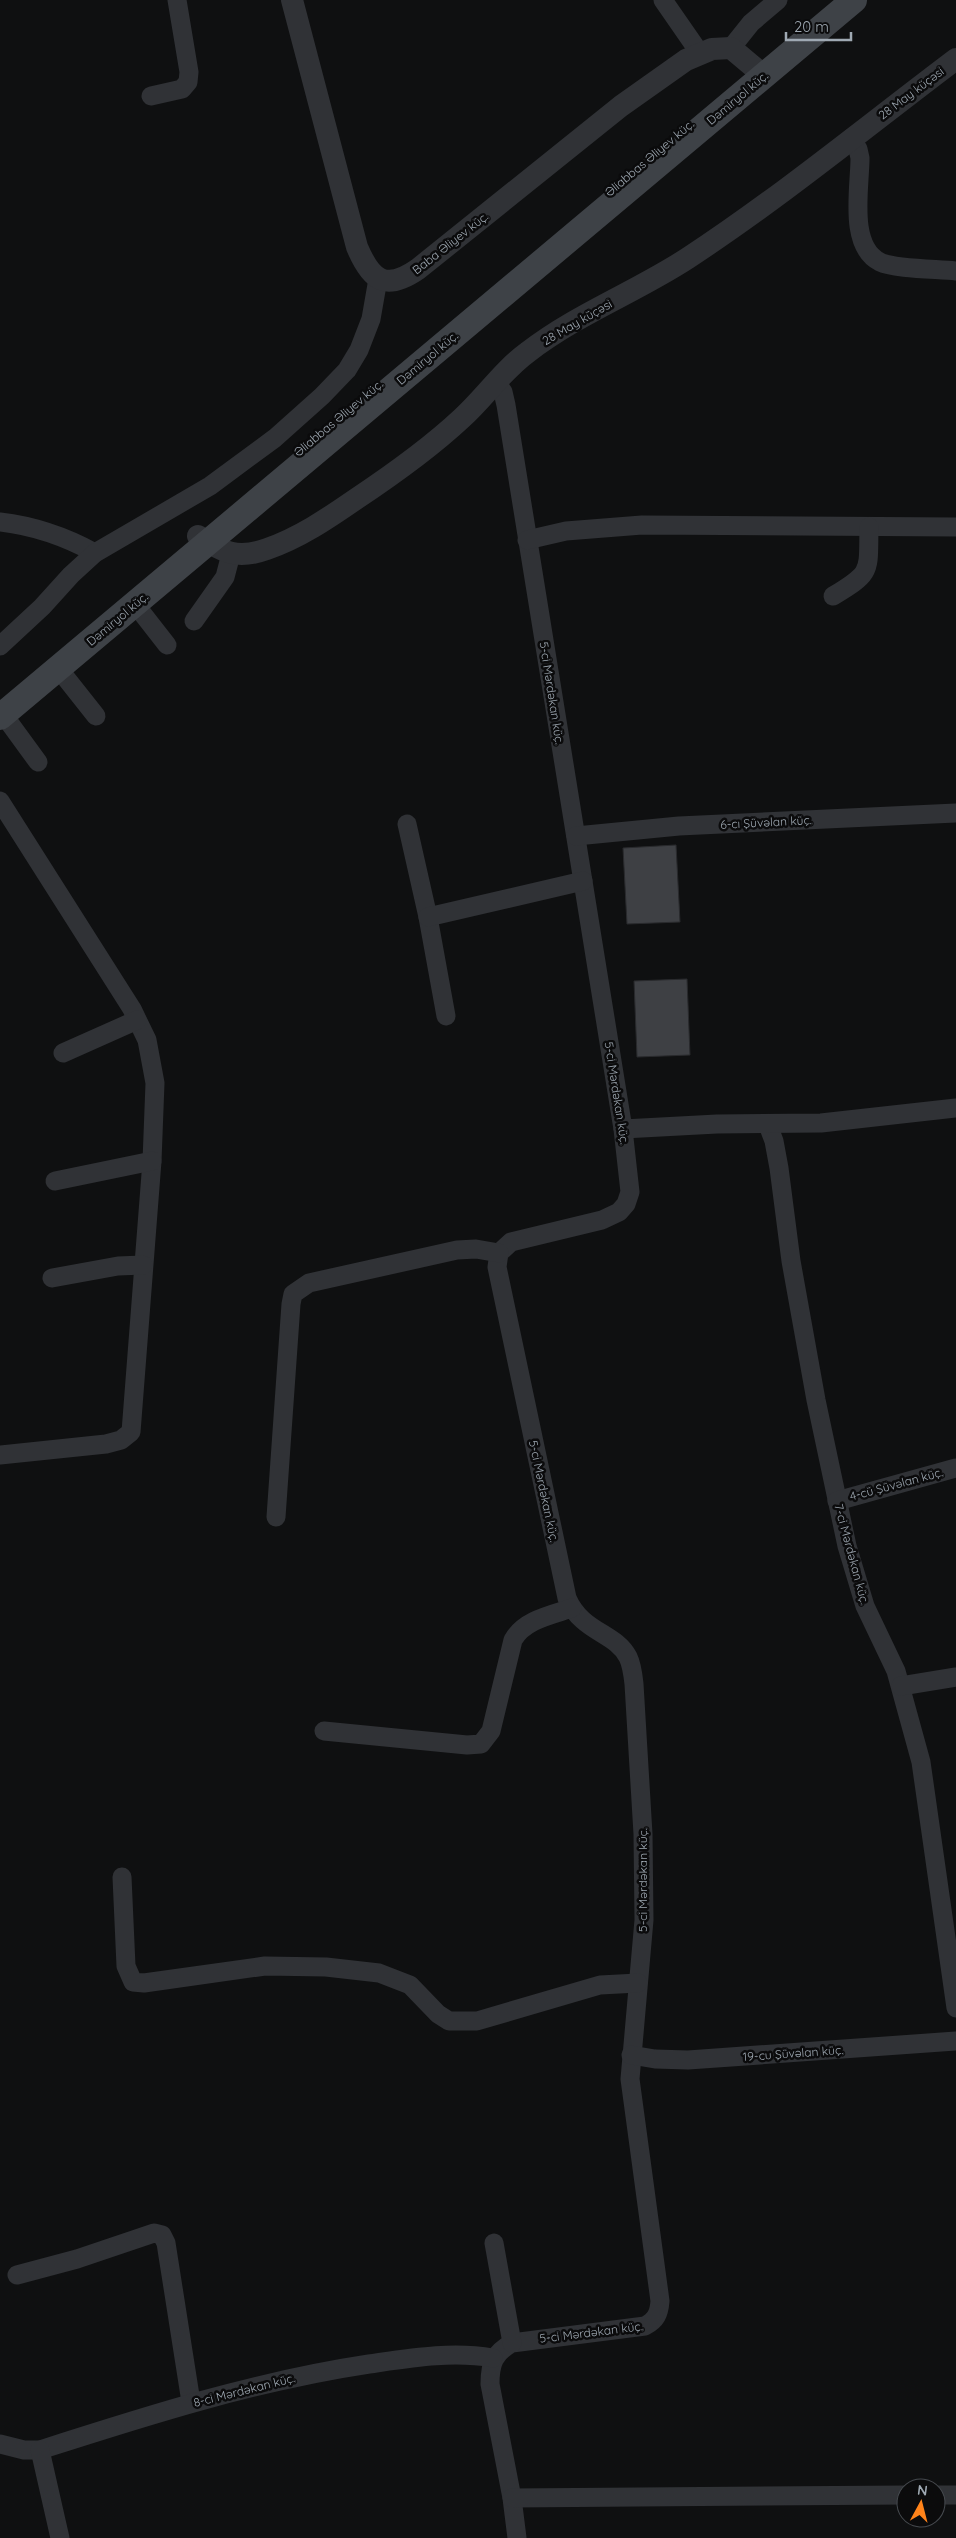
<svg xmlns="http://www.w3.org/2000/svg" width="956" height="2538" font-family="Quicksand,sans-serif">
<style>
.building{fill:#3e4044;stroke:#292a2d}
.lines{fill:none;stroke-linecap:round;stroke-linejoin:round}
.minor{stroke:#303236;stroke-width:19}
.tertiary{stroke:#303236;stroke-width:22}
.secondary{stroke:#3e4247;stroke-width:26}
.labels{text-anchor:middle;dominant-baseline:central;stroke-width:5;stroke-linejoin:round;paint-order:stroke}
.street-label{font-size:12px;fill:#9fa9b3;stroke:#0b0b0c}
</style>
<rect width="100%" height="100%" fill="#0f1011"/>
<g class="building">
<path d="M 676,845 L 680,922 L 627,924 L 623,848 Z"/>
<path d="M 687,979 L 690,1055 L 637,1057 L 634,981 Z"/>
</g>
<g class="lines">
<g class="minor">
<path d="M 663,0 L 699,52"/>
<path d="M 731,48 L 751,23 L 778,0"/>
<path d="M 151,96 L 182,89 L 188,82 L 189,72 L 177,0"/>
<path d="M 851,138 L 858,149 L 860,158 C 860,188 848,246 880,262 C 894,269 938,269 956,271"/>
<path d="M 496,382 L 503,392 L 506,405 L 623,1129 L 630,1192 L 626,1204 L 619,1212 L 602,1220 L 511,1242 L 499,1253 L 497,1267 L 567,1598 C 582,1633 615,1632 628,1657 C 632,1665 633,1675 634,1684 L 643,1834 L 644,1920 L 630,2079 L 660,2301 C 659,2314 656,2320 645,2326 L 512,2343 C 494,2353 490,2363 490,2384 L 512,2498 L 517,2538"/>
<path d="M 0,522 C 35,526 64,536 95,553"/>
<path d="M 527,540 L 566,531 L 642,525 L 956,527"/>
<path d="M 833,596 C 873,572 868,572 869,527"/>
<path d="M 135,604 L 167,645"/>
<path d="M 194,621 L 225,577 L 231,554"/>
<path d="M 0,646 L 42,607 L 71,575 L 95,553 L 210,486 L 275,438 L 322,396 L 347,370 L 359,350 L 371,319 L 378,279"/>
<path d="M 58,668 L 96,716"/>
<path d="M 3,714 L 38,762"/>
<path d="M 0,801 L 132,1009 L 147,1040 L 155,1083 L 152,1161 L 131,1432 L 121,1440 L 106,1444 L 0,1455"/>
<path d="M 407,824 L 428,917 L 446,1016"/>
<path d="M 576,836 L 679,826 L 956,813"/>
<path d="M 428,917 L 583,881"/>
<path d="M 63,1053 L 137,1020"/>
<path d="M 768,1125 L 774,1141 L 779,1168 L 791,1261 L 816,1400 L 847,1546 L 865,1606 L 896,1671 L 921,1762 L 956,2008"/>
<path d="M 623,1129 L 717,1124 L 821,1123 L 956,1108"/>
<path d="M 55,1181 L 152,1161"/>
<path d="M 52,1278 L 118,1266 L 143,1265"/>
<path d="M 837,1501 L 956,1468"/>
<path d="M 276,1517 L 291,1304 L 293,1294 L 309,1283 L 457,1250 L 476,1249 L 499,1253"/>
<path d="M 901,1686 L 956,1677"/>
<path d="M 324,1731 L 467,1745 L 481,1744 L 491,1731 L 513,1640 C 524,1620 551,1615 572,1608"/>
<path d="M 122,1877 L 126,1966 L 133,1982 L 144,1983 L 265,1966 L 326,1967 L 379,1973 L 410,1985 L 438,2014 L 449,2021 L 477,2021 L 600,1985 L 638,1983"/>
<path d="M 631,2055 L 655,2059 L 688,2060 L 956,2041"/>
<path d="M 494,2243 L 512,2343"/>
<path d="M 17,2275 L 77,2259 L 154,2233 L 162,2235 L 166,2243 L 191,2402"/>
<path d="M 0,2444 L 24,2450 L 40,2450 C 149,2415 256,2381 369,2364 C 411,2358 451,2351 493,2358"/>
<path d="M 40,2450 L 60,2538"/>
<path d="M 936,2495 L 956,2495"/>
<path d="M 512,2498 L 906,2495"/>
</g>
<g class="tertiary">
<path d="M 292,0 L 357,247 C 371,280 385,292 418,269 L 621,106 L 686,60 L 712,49 L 731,48 L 756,69"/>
<path d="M 198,536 C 223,552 237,560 267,549 C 299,538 327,519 356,499 C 392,475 430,448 462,418 C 485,397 503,370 528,352 C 577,314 636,292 688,258 C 781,197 867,126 956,59"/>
</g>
<path class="secondary" d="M 0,717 L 854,0"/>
</g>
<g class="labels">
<g class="street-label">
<text transform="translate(911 93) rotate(-37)">28 May küçəsi</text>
<text transform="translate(737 98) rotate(-40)">Dəmiryol küç.</text>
<text transform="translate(649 158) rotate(-40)">Əliabbas Əliyev küç.</text>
<text transform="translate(450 243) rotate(-38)">Baba Əliyev küç.</text>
<text transform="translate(577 322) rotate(-30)">28 May küçəsi</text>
<text transform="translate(427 358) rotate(-40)">Dəmiryol küç.</text>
<text transform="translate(338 418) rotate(-40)">Əliabbas Əliyev küç.</text>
<text transform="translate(117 619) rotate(-40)">Dəmiryol küç.</text>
<text transform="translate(552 693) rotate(81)">5-ci Mərdəkan küç.</text>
<text transform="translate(766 822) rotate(-3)">6-cı Şüvəlan küç.</text>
<text transform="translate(617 1093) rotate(81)">5-ci Mərdəkan küç.</text>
<text transform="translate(896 1484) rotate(-15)">4-cü Şüvəlan küç.</text>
<text transform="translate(544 1491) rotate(78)">5-ci Mərdəkan küç.</text>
<text transform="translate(852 1554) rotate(75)">7-ci Mərdəkan küç.</text>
<text transform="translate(642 1880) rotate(-90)">5-ci Mərdəkan küç.</text>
<text transform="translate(793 2053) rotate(-4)">19-cu Şüvəlan küç.</text>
<text transform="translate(591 2332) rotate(-7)">5-ci Mərdəkan küç.</text>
<text transform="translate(244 2390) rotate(-14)">8-ci Mərdəkan küç.</text>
</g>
</g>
<g transform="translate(921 2503) rotate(7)"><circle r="24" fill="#0b0b0c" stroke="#464a4f"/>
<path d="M0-4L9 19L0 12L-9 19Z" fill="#ff831a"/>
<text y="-8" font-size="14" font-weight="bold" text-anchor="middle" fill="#9fa9b3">N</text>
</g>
<path d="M786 32v8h65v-8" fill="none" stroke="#9fa9b3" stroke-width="2.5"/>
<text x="794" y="32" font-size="15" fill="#9fa9b3" stroke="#0b0b0c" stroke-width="4" paint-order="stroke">20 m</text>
</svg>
